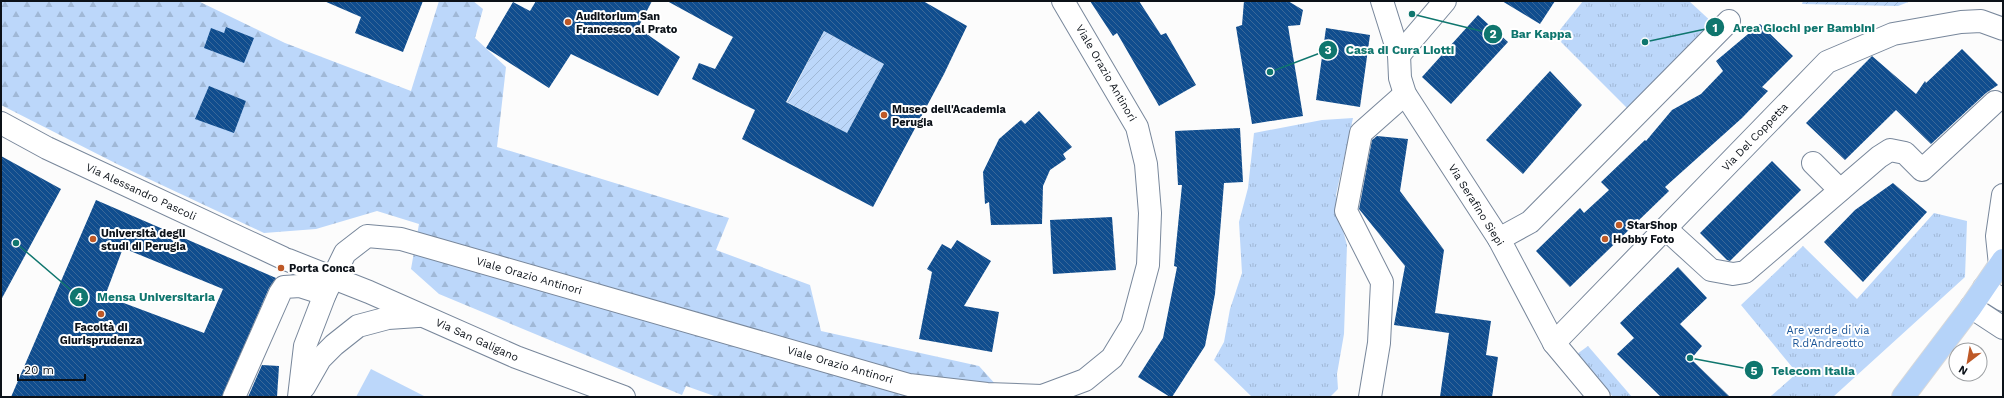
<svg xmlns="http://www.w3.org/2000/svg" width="2004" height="398" font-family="'Work Sans',sans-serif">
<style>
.forest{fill:url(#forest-firs)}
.park{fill:url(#park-tufts)}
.garden{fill:url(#garden-furrows)}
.pitch{fill:#bcd7fa}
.building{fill:url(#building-back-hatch);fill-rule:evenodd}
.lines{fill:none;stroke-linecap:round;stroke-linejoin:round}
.minor-casing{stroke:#78879b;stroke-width:24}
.major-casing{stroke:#d8d9da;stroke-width:24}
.minor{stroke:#fff;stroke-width:22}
.major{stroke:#b5d3f9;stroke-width:22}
.poi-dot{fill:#be5927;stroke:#fff;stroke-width:1.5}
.labels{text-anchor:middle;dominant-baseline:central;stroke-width:4;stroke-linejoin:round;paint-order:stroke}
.poi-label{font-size:11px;font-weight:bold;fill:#0b1118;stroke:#fff;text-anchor:start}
.street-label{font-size:11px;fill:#0b1118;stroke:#fff}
.park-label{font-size:11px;fill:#1c5698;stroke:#fff}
.leader{fill:none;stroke:#0f766e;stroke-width:1.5}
.callout-dot{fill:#0f766e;stroke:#fff;stroke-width:1.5}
.mark-label{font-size:12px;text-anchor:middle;font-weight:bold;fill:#fff}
.callout-label{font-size:12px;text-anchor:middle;font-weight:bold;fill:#0f766e;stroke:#fff;stroke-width:4;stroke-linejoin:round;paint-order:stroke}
</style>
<defs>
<pattern id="forest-firs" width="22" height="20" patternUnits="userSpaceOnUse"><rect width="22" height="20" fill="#bcd7fa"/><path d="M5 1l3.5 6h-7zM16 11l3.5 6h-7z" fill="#a0b8d6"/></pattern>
<pattern id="park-tufts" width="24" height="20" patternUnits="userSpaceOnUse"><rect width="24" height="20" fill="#bcd7fa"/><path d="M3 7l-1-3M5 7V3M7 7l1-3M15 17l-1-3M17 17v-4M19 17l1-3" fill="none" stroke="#a0b8d6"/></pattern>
<pattern id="garden-furrows" width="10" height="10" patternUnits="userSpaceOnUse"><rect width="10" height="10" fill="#bcd7fa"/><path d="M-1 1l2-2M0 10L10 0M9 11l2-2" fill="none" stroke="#a0b8d6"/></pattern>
<pattern id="building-back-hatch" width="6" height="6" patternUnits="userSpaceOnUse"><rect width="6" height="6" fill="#104d8e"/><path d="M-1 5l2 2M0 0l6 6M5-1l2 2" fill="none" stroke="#3a6899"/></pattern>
</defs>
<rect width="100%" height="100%" fill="#fcfcfc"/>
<path class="forest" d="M 1,1 L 198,1 L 285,43 L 411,91 L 439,1 L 473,1 L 483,9 L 475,38 L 506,67 L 497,147 L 729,218 L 716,250 L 810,285 L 821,331 L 979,366 L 1007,397 L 717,397 L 686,386 L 682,395 L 439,294 L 411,269 L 419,224 L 377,211 L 316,229 L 264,233 L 119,165 L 1,105 Z"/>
<g class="park">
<path d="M 1583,1 L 1689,1 L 1714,24 L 1627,108 L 1555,36 Z"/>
<path d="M 1353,118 L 1336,195 L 1339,216 L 1347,245 L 1344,334 L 1337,374 L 1338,389 L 1330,397 L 1252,397 L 1214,360 L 1224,342 L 1230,309 L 1242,273 L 1239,222 L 1248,188 L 1254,133 L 1322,120 Z"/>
<path d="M 1934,213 L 1967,221 L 1965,277 L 1833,397 L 1770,397 L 1797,373 L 1741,305 L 1803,246 L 1857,299 Z"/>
<path d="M 1588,346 L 1632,397 L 1613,397 L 1577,354 Z"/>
</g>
<g class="garden">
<path d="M 1803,1 L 1911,1 L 1898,6 L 1802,4 Z"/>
<path d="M 824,31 L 884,64 L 847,133 L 787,102 Z"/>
</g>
<path class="pitch" d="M 371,369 L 426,397 L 356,397 Z"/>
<g class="building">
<path d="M 324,1 L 423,1 L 403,52 L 355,33 L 361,17 Z"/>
<path d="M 536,1 L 652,1 L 638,28 L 680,57 L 658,96 L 571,54 L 549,88 L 486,48 L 513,2 L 530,11 Z"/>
<path d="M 667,1 L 923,1 L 967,26 L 944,74 L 873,207 L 742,139 L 755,110 L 692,79 L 699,63 L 715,69 L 733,37 ZM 824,31 L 884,64 L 847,133 L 786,102 Z"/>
<path d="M 1090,1 L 1139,1 L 1161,35 L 1166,33 L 1196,85 L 1159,106 L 1117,33 L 1113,36 Z"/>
<path d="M 1244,1 L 1288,1 L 1303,10 L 1300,25 L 1288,26 L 1303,116 L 1252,124 L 1236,27 L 1242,25 Z"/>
<path d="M 1502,1 L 1555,1 L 1540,24 Z"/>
<path d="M 1478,15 L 1508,42 L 1451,104 L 1422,77 Z"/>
<path d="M 1760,24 L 1793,56 L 1762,87 L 1768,91 L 1742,118 L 1665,187 L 1669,191 L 1570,287 L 1536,251 L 1580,208 L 1584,213 L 1609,190 L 1601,182 L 1645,140 L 1646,141 L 1672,110 L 1701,94 L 1723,71 L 1716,61 Z"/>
<path d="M 226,27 L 254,38 L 244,63 L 204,48 L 211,28 L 224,33 Z"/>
<path d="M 1326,28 L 1370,35 L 1360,107 L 1316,100 Z"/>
<path d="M 1962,49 L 1998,85 L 1986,93 L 1931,144 L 1896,110 L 1845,160 L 1806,123 L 1872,56 L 1916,94 L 1925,81 L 1926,83 Z"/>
<path d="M 1550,71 L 1582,105 L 1523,174 L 1486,140 Z"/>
<path d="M 209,86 L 246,101 L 234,133 L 195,119 Z"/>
<path d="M 1039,111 L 1072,147 L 1063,154 L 1066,159 L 1050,170 L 1043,186 L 1042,224 L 991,225 L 989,202 L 985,204 L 983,172 L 999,139 L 1021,120 L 1025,124 Z"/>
<path d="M 1240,128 L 1243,182 L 1224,183 L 1215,294 L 1205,346 L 1172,397 L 1170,397 L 1138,377 L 1163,338 L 1177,267 L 1174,266 L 1182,185 L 1178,185 L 1175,131 Z"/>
<path d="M 1377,136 L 1408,139 L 1400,191 L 1444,250 L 1435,313 L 1491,321 L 1486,355 L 1498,357 L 1492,397 L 1440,397 L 1449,333 L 1394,325 L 1405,266 L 1359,209 L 1372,140 Z"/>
<path d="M 1,156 L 61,189 L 1,300 Z"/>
<path d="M 1772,161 L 1801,190 L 1730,261 L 1727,260 L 1700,233 Z"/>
<path d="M 1893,183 L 1927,212 L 1863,282 L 1824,242 L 1855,210 Z"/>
<path d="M 96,200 L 276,278 L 269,288 L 222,397 L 11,397 ZM 123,248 L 223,289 L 204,333 L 105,296 Z"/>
<path d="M 1112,217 L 1116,270 L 1053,274 L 1050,220 Z"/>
<path d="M 957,240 L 991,261 L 964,306 L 999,312 L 992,352 L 919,339 L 932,272 L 927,269 L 942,244 L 951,249 Z"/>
<path d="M 1678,267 L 1707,298 L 1680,324 L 1702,346 L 1691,359 L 1730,397 L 1661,397 L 1617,354 L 1634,338 L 1620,323 Z"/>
<path d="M 262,365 L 279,366 L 277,397 L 248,397 Z"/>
</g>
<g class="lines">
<defs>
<g id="minor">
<path d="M 1382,1 L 1399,55 L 1400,78 L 1405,94 L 1499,239 L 1554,343 L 1599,397"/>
<path d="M 1399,55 L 1445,1"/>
<path d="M 1,123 L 47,148 L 283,258"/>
<path d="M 1813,163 L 1840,190"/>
<path d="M 1666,229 L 1711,270 L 1733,274 L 1745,272 L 1879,157 L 1890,150 L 1905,153 L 1922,170 L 1995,102"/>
<path d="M 1499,239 L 1530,222 L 1729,21"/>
<path d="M 288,260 L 369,292 L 516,357 L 624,397"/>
<path d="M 2000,265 L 1997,236 L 2003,195"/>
<path d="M 1984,288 L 2003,300"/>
<path d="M 1971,307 L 2003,328"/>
<path d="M 1554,343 L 1827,62 L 1893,34 L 1961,22 L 1981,21 L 2003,29"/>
<path d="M 304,387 L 320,359 L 334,345 L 358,326 L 388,318 L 418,316"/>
<path d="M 234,397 L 280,293 L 284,287 L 300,286 L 325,294"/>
<path d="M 299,397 L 305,346 L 325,294 L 345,253 L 367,236 L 401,239 L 909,385 L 987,394 L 1042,396 L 1085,380 L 1112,358 L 1132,325 L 1148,265 L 1150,213 L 1146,164 L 1137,127 L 1063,1"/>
<path d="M 1370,397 L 1379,343 L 1382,282 L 1346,211 L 1361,133 L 1405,94"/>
</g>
<path id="major" d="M 1903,397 L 1971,307 L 2003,260"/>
</defs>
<use href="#minor" class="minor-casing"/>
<use href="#major" class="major-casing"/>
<use href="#minor" class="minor"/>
<use href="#major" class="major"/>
</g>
<g class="poi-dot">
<circle cx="568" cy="22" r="4"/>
<circle cx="884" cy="115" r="4"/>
<circle cx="1619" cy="225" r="4"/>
<circle cx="93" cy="239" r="4"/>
<circle cx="1605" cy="239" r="4"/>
<circle cx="281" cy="268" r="4"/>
<circle cx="101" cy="314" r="4"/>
</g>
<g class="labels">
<g class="poi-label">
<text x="576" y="16">Auditorium San<tspan x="576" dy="13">Francesco al Prato</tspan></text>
<text x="892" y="109">Museo dell'Academia<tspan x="892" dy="13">Perugia</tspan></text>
<text x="1627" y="225">StarShop</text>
<text x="101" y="233">Università degli<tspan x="101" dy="13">studi di Perugia</tspan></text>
<text x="1613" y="239">Hobby Foto</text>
<text x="289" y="268">Porta Conca</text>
<text x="101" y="327" text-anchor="middle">Facoltà di<tspan x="101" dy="13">Giurisprudenza</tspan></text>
</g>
<g class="street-label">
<text transform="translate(1106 73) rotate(60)">Viale Orazio Antinori</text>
<text transform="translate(1755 137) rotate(-46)">Via Del Coppetta</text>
<text transform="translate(141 192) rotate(25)">Via Alessandro Pascoli</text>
<text transform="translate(1476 205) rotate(58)">Via Serafino Siepi</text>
<text transform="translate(529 276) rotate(16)">Viale Orazio Antinori</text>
<text transform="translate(477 340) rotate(24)">Via San Galigano</text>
<text transform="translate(840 365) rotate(16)">Viale Orazio Antinori</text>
</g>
<g class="park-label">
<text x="1828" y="330">Are verde di via<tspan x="1828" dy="13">R.d'Andreotto</tspan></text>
</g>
</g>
<path class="leader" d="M1645 42L1715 27M1412 14L1493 34M1270 72L1328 50M16 243L79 297M1690 358L1754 370"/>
<g class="callout-dot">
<circle cx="1645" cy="42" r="4"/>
<circle cx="1412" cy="14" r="4"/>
<circle cx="1270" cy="72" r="4"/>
<circle cx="16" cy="243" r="4"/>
<circle cx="1690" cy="358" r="4"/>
<circle cx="1715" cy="27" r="10"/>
<circle cx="1493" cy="34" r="10"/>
<circle cx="1328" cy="50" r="10"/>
<circle cx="79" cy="297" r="10"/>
<circle cx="1754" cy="370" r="10"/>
</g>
<g class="mark-label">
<text x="1715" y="32">1</text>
<text x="1493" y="38">2</text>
<text x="1328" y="54">3</text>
<text x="79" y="301">4</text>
<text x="1754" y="375">5</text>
</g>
<g class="callout-label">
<text x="1804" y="32">Area Giochi per Bambini</text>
<text x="1541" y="38">Bar Kappa</text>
<text x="1400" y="54">Casa di Cura Liotti</text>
<text x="156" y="301">Mensa Universitaria</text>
<text x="1813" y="375">Telecom Italia</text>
</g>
<rect width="2004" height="398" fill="none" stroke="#0b1118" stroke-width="4"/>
<g transform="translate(1968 362) rotate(211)"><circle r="19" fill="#ffffff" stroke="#9da0a3"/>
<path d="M0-3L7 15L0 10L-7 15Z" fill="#be5927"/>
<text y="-6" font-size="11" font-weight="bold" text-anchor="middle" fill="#0b1118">N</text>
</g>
<path d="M18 374v6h67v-6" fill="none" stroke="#0b1118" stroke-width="2"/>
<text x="24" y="374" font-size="12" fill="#0b1118" stroke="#ffffff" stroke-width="3" paint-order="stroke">20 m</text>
</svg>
